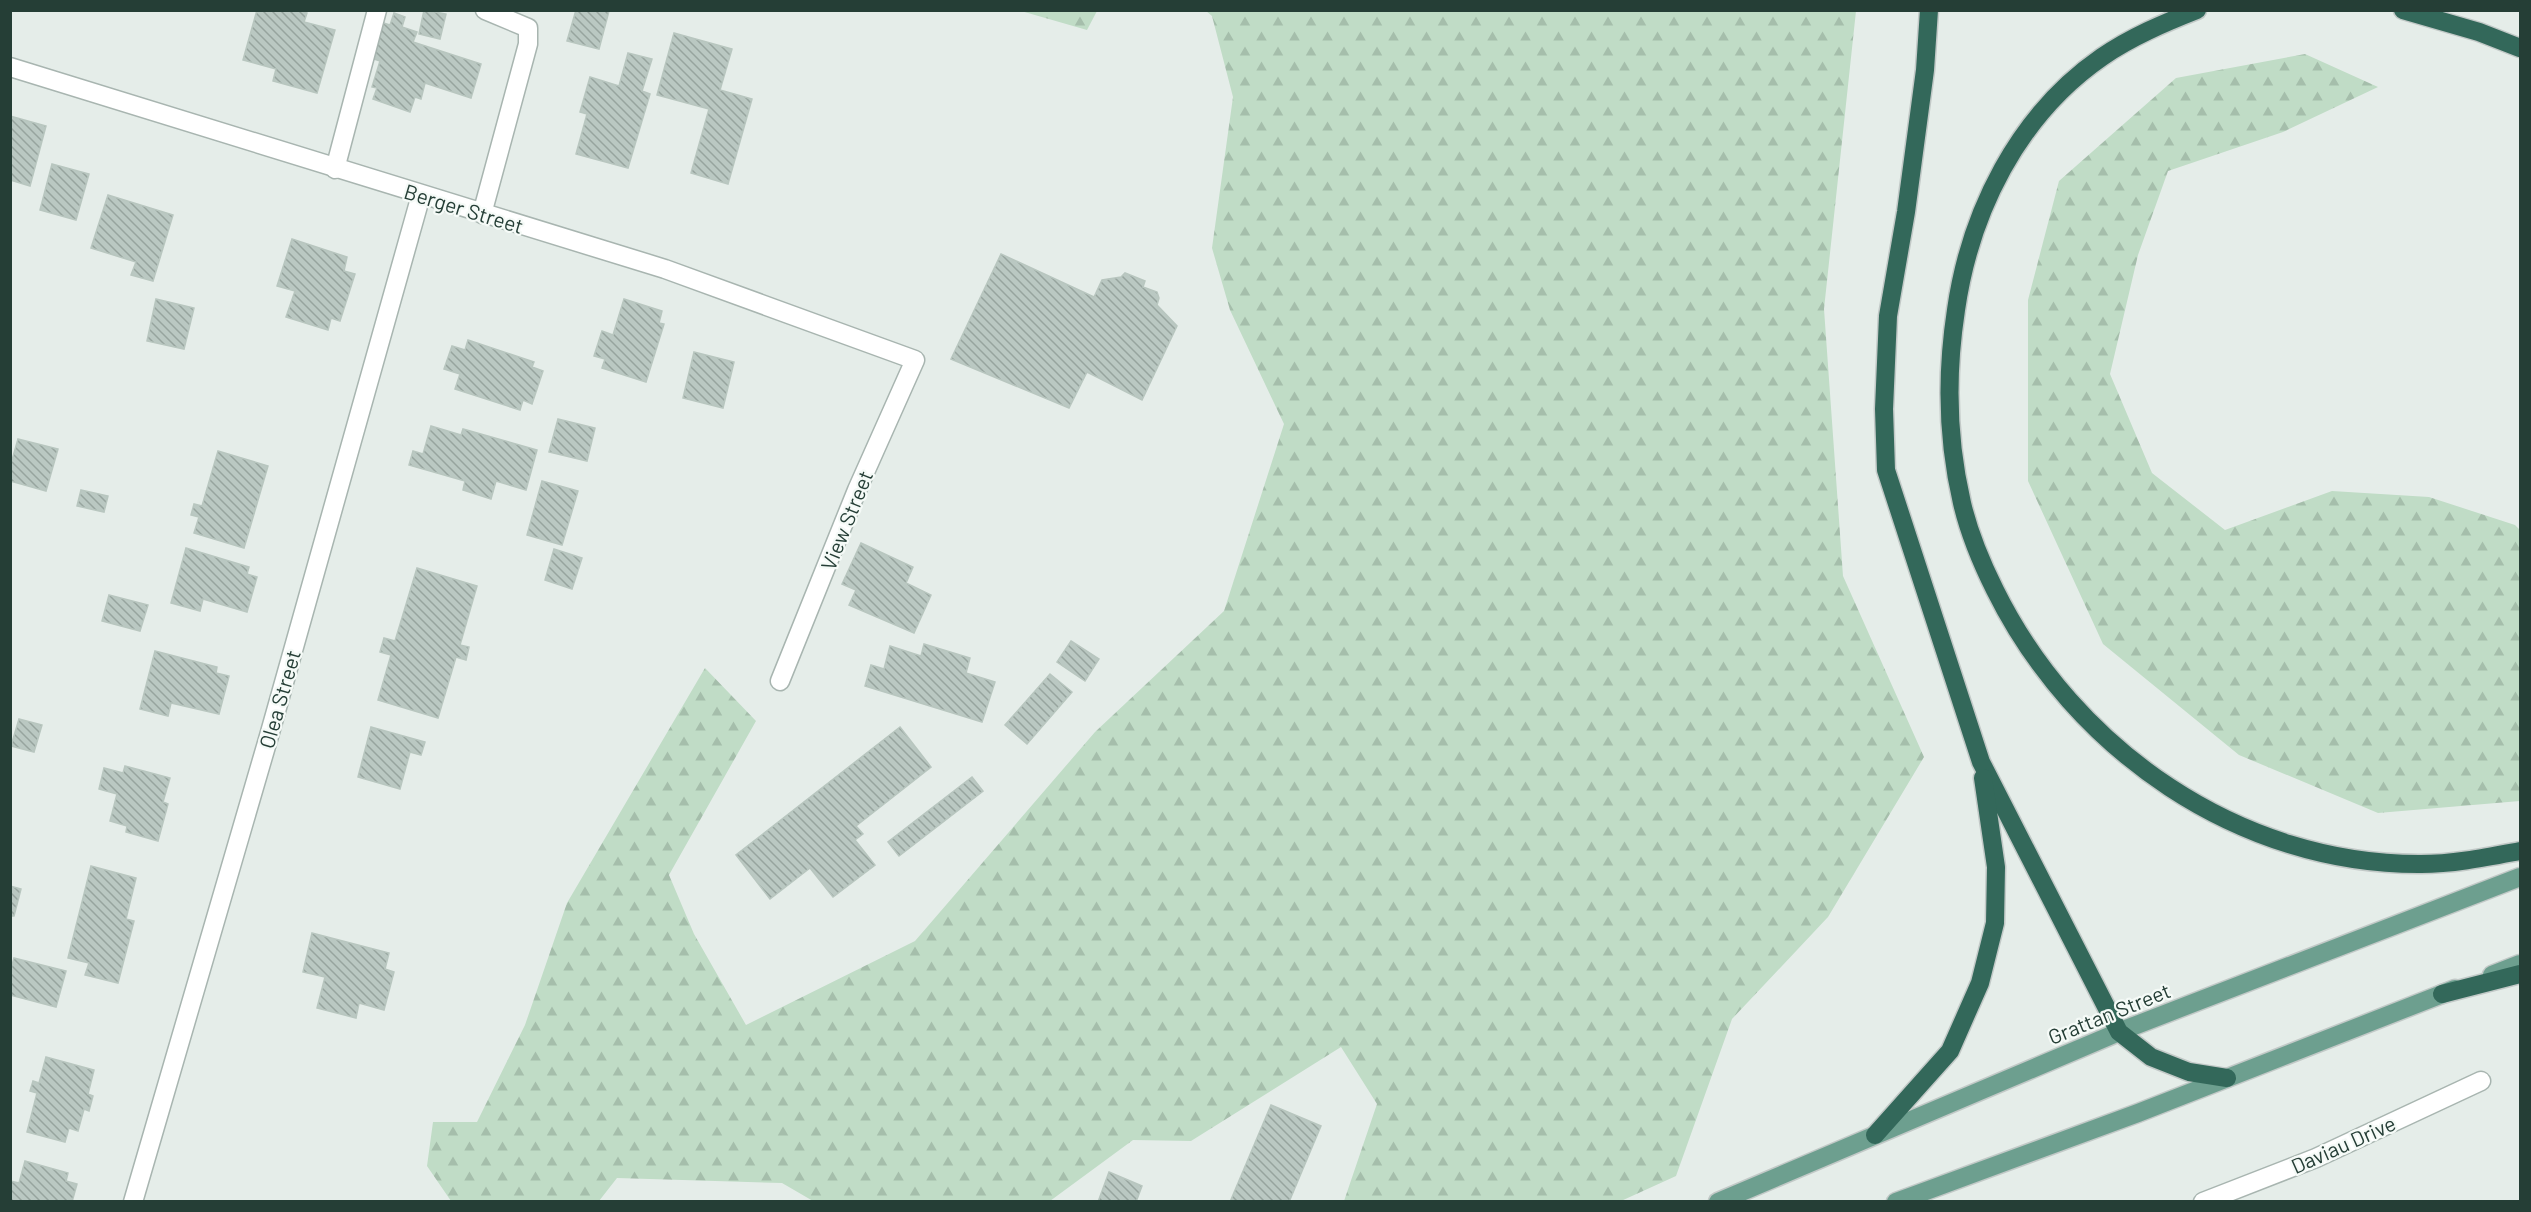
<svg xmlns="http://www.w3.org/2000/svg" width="2531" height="1212" font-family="Barlow,sans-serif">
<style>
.forest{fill:url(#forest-firs)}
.building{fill:url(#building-back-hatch);stroke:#b8c6bf;stroke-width:1.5}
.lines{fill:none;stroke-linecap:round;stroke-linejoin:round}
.minor-casing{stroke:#a8b5b0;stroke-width:21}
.major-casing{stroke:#c2c9c7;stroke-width:21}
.highway-casing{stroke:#c2c9c7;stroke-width:21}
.minor{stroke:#fff;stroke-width:18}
.major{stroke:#6d9f8f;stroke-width:18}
.highway{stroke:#33685a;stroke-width:18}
.labels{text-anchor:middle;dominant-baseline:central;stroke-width:4.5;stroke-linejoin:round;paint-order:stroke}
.street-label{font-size:21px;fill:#253e36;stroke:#f5faf7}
</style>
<defs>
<pattern id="forest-firs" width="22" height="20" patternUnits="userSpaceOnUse" patternTransform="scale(1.5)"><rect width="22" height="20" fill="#c0dcc6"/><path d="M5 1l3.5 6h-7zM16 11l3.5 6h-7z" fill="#a5beab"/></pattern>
<pattern id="building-back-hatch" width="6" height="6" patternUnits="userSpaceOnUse" patternTransform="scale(1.5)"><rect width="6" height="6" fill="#bac8c2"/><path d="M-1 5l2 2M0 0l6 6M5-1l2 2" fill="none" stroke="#97a49e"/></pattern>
</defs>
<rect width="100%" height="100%" fill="#e5ede9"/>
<g class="forest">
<path d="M 1021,11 L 1097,11 L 1087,30 Z"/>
<path d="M 1206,11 L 1856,11 L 1824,309 L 1843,576 L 1924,757 L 1828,917 L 1732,1019 L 1676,1176 L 1621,1201 L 1344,1201 L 1377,1104 L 1341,1047 L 1191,1141 L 1133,1140 L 1050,1201 L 813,1201 L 782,1183 L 617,1178 L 599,1201 L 451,1201 L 427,1166 L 433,1122 L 477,1122 L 525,1025 L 567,903 L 705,668 L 756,721 L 669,875 L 694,934 L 746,1025 L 915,941 L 1095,732 L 1224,611 L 1284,424 L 1230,310 L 1212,248 L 1233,97 L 1212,16 Z"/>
<path d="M 2305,54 L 2378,87 L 2283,132 L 2168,171 L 2138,255 L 2110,374 L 2152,473 L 2225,530 L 2332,491 L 2429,497 L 2515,525 L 2520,530 L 2520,801 L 2378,813 L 2239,755 L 2103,644 L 2028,481 L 2028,300 L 2059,181 L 2176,78 Z"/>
</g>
<g class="building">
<path d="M 257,10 L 297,10 L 307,13 L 304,22 L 335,30 L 317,93 L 273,81 L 276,69 L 243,60 Z"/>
<path d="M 424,10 L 446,14 L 440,39 L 419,34 Z"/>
<path d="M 576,10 L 609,11 L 599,49 L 567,41 Z"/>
<path d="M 394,13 L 405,17 L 402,27 L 417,32 L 413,42 L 481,64 L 471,98 L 425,83 L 421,99 L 415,97 L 410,112 L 373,99 L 377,88 L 372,87 L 380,61 L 368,57 L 380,22 L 390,25 Z"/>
<path d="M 674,33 L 732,49 L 720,90 L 752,99 L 728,184 L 691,173 L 709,109 L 657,95 Z"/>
<path d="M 628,53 L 652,59 L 642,91 L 650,94 L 628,168 L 576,154 L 587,114 L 580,112 L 590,77 L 619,86 Z"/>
<path d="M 10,116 L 46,126 L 30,186 L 10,180 Z"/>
<path d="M 52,164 L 89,174 L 76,220 L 40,210 Z"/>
<path d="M 108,195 L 173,215 L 153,281 L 131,275 L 136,262 L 91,248 Z"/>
<path d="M 292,239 L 347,257 L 344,271 L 355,274 L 340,321 L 331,318 L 328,330 L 286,317 L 295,291 L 277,286 Z"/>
<path d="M 1001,254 L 1094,297 L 1102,280 L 1121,277 L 1125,273 L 1145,281 L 1143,287 L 1157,292 L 1159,298 L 1157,305 L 1177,326 L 1142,400 L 1087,372 L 1069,408 L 951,359 Z"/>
<path d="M 156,299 L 194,308 L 184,349 L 147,341 Z"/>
<path d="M 624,299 L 662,311 L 659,323 L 664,324 L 646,382 L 602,368 L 605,359 L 594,356 L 602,331 L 613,335 Z"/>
<path d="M 468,340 L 534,362 L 532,367 L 543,371 L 532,404 L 523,400 L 520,410 L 455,389 L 460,374 L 444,369 L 452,346 L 465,350 Z"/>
<path d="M 694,352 L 734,362 L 723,408 L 683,398 Z"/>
<path d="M 558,419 L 595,428 L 587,461 L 549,452 Z"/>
<path d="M 431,426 L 461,435 L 463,429 L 537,450 L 526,490 L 496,481 L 491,499 L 463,490 L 465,481 L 409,465 L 413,451 L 423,454 Z"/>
<path d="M 18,439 L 58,449 L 46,491 L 10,481 L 10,467 Z"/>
<path d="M 218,451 L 268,466 L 244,548 L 194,533 L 199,517 L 191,515 L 194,504 L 202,506 Z"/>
<path d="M 542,481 L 578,491 L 562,545 L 527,535 Z"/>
<path d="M 81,490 L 108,496 L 104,512 L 77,506 Z"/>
<path d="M 861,543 L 913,567 L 906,583 L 931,595 L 914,633 L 849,605 L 856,590 L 842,584 Z"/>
<path d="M 186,548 L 249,567 L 247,574 L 257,577 L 247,612 L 203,599 L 200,611 L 171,603 Z"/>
<path d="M 554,549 L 582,558 L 572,589 L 545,580 Z"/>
<path d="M 417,568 L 477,586 L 460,645 L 469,647 L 466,660 L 456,657 L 438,718 L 378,700 L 391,655 L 380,652 L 384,638 L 395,641 Z"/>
<path d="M 109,595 L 148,605 L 140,631 L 102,621 Z"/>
<path d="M 1071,641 L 1099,659 L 1085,681 L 1057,662 Z"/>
<path d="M 924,644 L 970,658 L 966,673 L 995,682 L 982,722 L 865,686 L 871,665 L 884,669 L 890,646 L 921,656 Z"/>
<path d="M 155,651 L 217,667 L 216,673 L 229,676 L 219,714 L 171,703 L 168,716 L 140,709 Z"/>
<path d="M 1050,674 L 1072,692 L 1027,744 L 1005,725 Z"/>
<path d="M 19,719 L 42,725 L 34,752 L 11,746 Z"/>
<path d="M 371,727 L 425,742 L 421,755 L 410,752 L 400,789 L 358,777 Z"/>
<path d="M 900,727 L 931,767 L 856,826 L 863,834 L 855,840 L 875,865 L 833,897 L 810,868 L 770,899 L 736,855 Z"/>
<path d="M 125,766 L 170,778 L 163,802 L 168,804 L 158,841 L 126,832 L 127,826 L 110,821 L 117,794 L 99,789 L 104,768 L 123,773 Z"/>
<path d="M 972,777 L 983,791 L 899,856 L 888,842 Z"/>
<path d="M 91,866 L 136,878 L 126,919 L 134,921 L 118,983 L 85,975 L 89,963 L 68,958 Z"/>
<path d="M 10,886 L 21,889 L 14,916 L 10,916 Z"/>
<path d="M 312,933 L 389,953 L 385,969 L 394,972 L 384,1010 L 359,1003 L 356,1018 L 317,1008 L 325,977 L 303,972 Z"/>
<path d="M 14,958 L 66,971 L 56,1007 L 10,995 L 10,972 Z"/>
<path d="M 46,1057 L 94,1070 L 88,1094 L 93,1096 L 89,1111 L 84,1109 L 78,1131 L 69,1128 L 65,1142 L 27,1132 L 37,1093 L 30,1091 L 33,1081 L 39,1083 Z"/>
<path d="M 1271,1105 L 1321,1126 L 1289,1202 L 1230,1202 Z"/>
<path d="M 25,1161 L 68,1173 L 66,1181 L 77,1184 L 72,1202 L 10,1202 L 10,1181 L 19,1183 Z"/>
<path d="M 1109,1172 L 1142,1186 L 1136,1202 L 1098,1202 Z"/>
</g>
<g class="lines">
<defs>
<g id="minor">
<path d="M 10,67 L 665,269 L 915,360 L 857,490 L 780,681"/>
<path d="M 335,169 L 377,10"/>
<path d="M 482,214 L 528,44 L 528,28 L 485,10"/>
<path d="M 133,1202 L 269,736 L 421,195"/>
<path d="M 2203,1202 L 2316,1158 L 2481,1081"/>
</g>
<g id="major">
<path d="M 2492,975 L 2520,964"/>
<path d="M 1718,1202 L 2126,1029 L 2520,877"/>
<path d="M 1896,1202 L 2138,1113 L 2455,989"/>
</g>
<g id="highway">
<path d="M 1929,10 L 1925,70 L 1906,212 L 1888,316 L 1884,409 L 1886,470 L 1981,762 L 2119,1032 L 2151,1057 L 2189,1072 L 2227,1078"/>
<path d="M 2197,10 C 2164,23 2131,37 2102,57 C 2018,115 1970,212 1956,310 C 1946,375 1947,439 1962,503 C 1969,533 1981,562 1995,590 C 2074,750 2240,865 2421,864 C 2454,864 2488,857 2520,851"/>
<path d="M 2403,10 L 2479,32 L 2520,48"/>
<path d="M 2442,994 L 2520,974"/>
<path d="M 1875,1135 L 1950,1051 L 1980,983 L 1995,923 L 1996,867 L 1983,778"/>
</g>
</defs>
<use href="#minor" class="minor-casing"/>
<use href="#major" class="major-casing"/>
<use href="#highway" class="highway-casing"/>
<use href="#minor" class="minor"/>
<use href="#major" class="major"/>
<use href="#highway" class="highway"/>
</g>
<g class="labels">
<g class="street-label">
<text transform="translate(464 208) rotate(17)">Berger Street</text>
<text transform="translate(846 520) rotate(-68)">View Street</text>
<text transform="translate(279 699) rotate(-74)">Olea Street</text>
<text transform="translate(2109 1013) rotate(-22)">Grattan Street</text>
<text transform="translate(2343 1144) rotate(-24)">Daviau Drive</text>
</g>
</g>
<rect width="2531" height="1212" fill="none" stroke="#253e36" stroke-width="24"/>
</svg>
